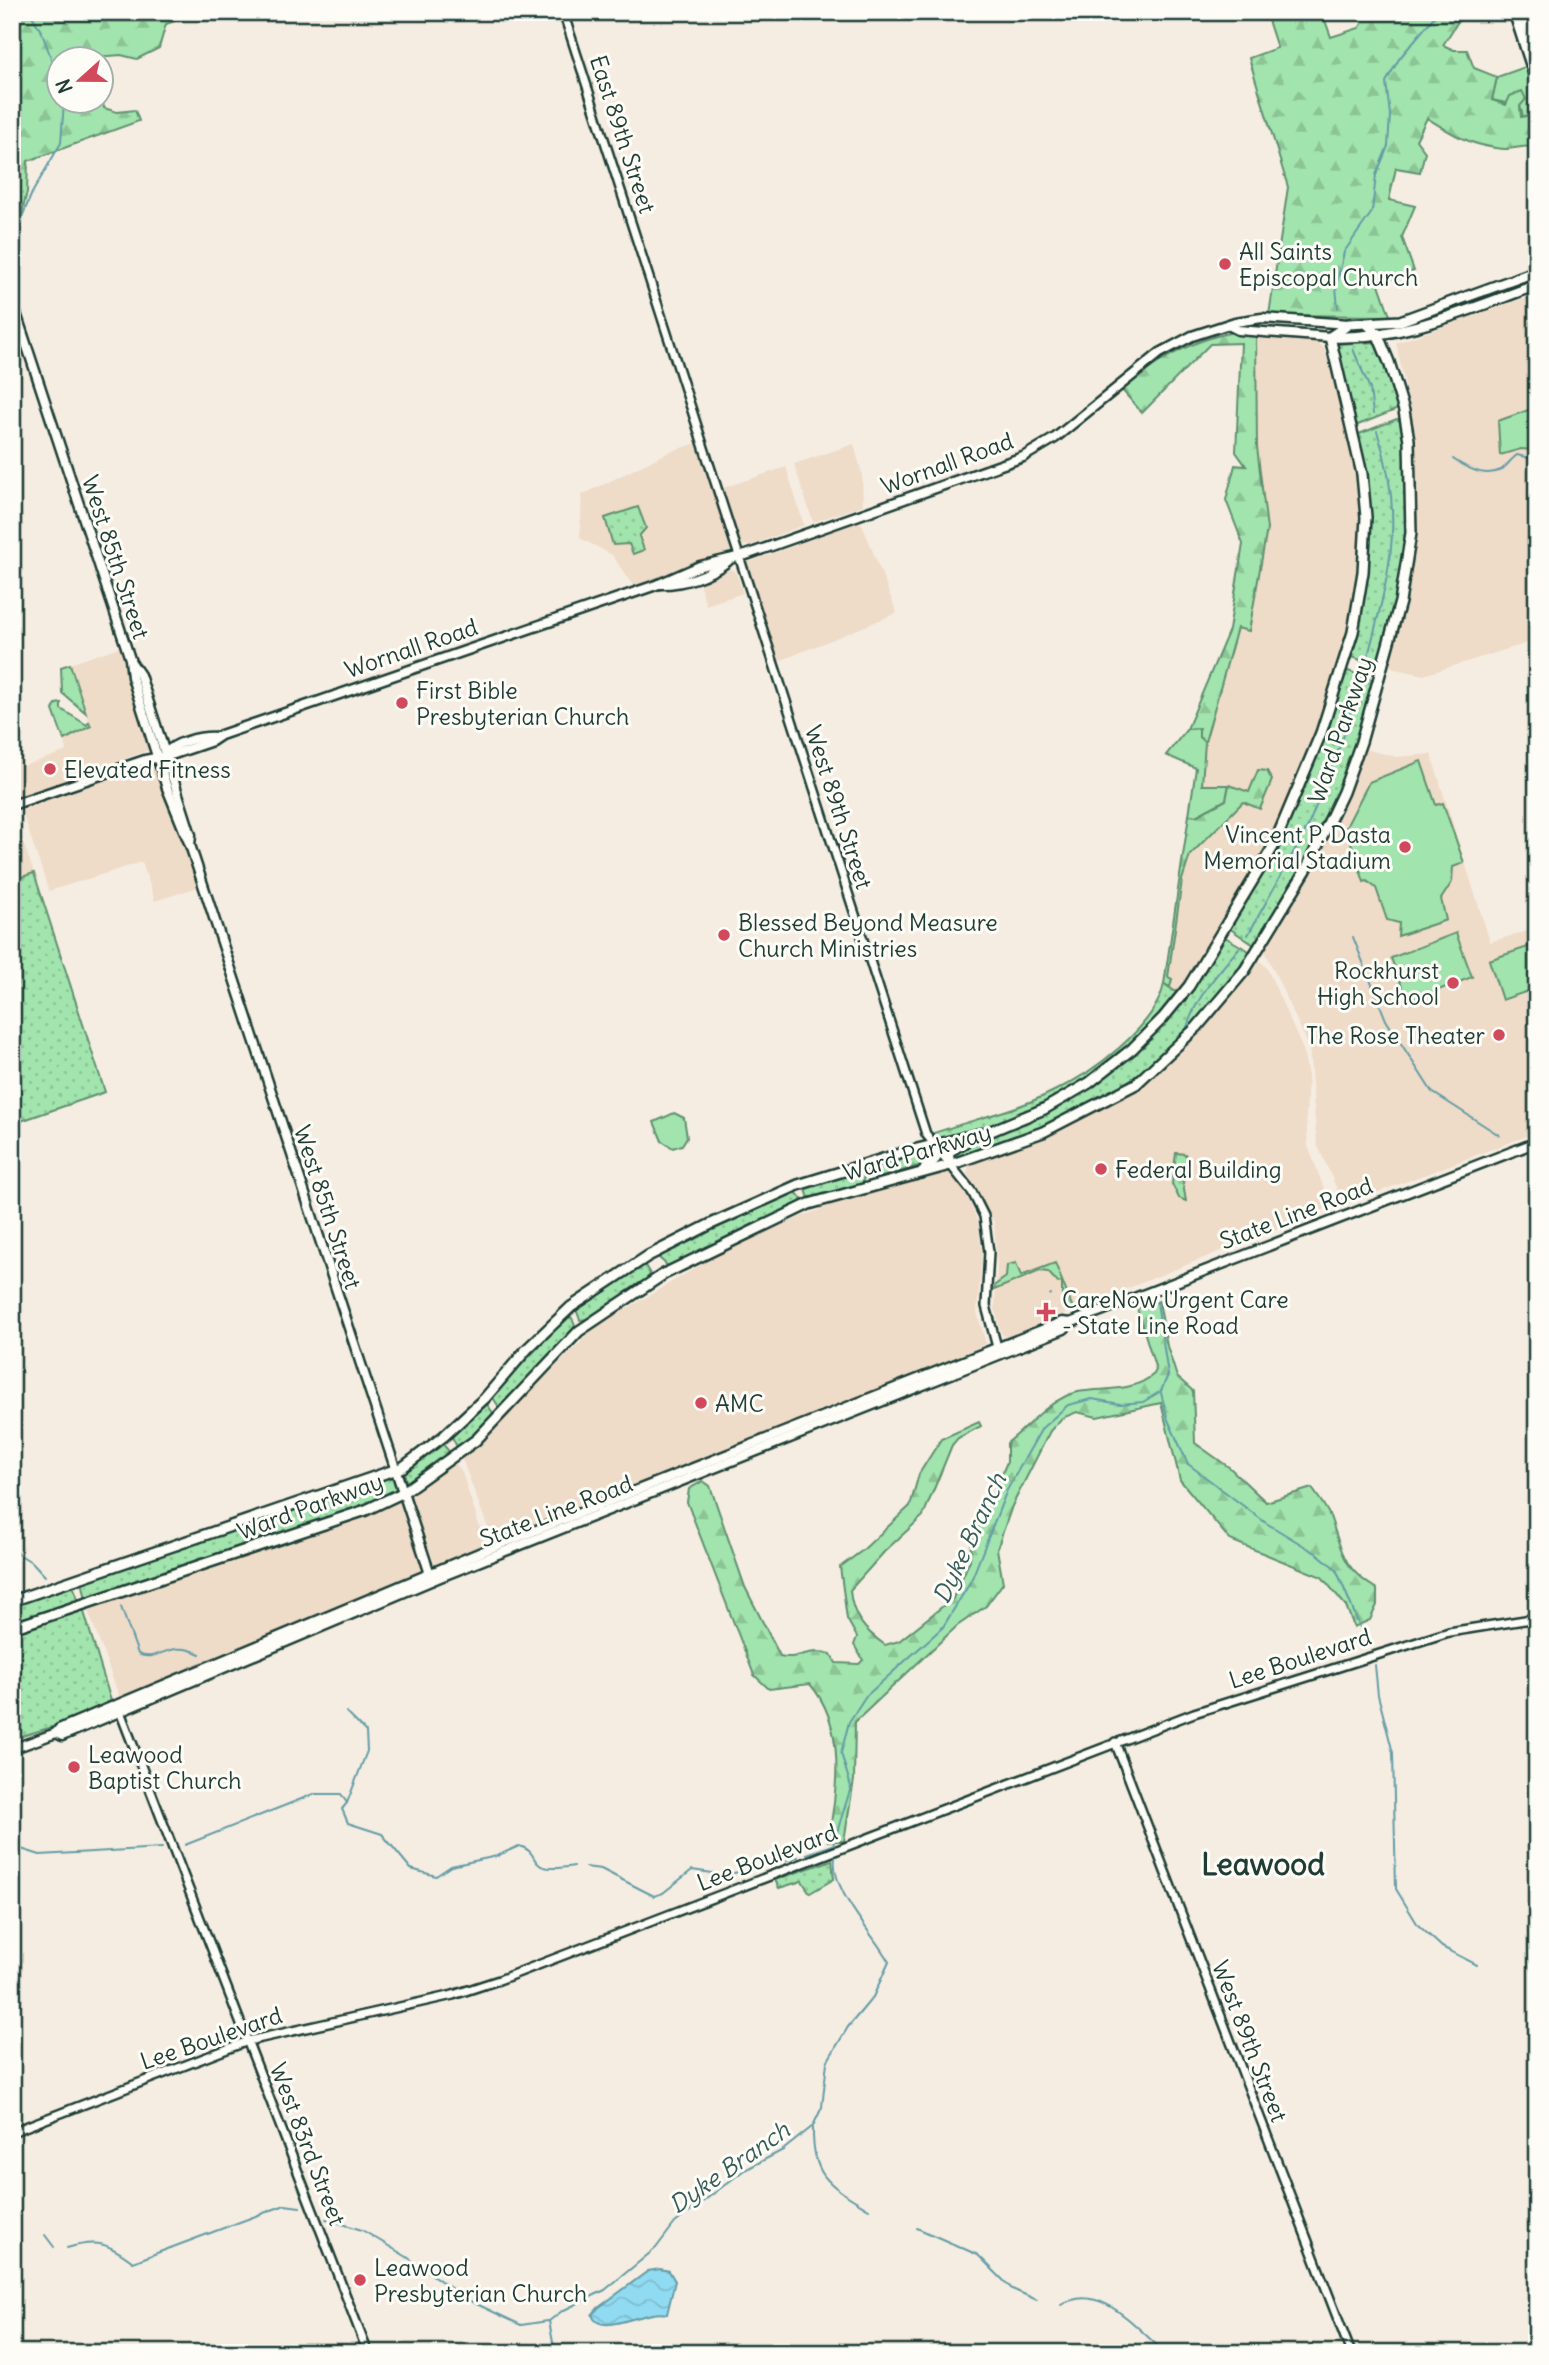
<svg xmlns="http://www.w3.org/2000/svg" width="1549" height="2365" font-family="Delius,sans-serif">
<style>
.built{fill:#eedbc8}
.grass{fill:#a2e4ad;stroke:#609070;stroke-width:2}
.forest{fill:url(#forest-firs);stroke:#609070;stroke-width:2}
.park{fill:url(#park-dots);stroke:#609070;stroke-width:2}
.water{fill:url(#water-waves);stroke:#639ca6;stroke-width:2}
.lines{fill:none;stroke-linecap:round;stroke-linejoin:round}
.stream{stroke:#639ca6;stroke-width:2}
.tertiary-casing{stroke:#1f3d34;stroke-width:12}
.secondary-casing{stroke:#1f3d34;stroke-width:13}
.primary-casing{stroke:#1f3d34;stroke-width:14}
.tertiary{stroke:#fdfcf7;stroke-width:7}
.secondary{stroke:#fdfcf7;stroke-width:8}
.primary{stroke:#fdfcf7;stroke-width:9}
.poi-dot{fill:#d1495b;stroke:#fdfcf7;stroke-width:2.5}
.labels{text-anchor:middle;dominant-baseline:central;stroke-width:6;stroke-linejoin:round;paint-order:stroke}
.street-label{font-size:23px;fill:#1f3d34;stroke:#fdfcf7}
.poi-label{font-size:23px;fill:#1f3d34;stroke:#fdfcf7;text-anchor:start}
.water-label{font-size:24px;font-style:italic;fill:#365d5a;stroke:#fdfcf7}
.district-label{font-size:30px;font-weight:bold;fill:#1f3d34;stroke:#fdfcf7}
</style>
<defs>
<pattern id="forest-firs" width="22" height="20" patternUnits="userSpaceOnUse" patternTransform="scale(1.75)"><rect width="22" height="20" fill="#a2e4ad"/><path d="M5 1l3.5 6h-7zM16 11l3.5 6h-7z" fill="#8bc495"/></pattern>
<pattern id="park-dots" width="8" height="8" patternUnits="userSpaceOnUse" patternTransform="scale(1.75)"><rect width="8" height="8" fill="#a2e4ad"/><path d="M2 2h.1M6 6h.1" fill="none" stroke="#8bc495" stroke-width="1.8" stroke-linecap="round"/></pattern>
<pattern id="water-waves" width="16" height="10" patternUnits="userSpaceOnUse" patternTransform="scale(1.75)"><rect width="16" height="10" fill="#91dbf2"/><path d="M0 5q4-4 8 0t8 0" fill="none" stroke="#7dbdd0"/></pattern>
</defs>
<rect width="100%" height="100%" fill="#f6ede2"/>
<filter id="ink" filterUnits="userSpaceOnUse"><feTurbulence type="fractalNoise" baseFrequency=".0143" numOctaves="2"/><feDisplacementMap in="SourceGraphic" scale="14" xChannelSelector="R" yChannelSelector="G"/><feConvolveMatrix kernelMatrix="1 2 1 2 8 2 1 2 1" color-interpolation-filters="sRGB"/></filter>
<g filter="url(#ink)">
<g class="built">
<path d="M 1537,294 L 1537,640 L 1424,675 L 1395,669 L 1389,664 L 1410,581 L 1418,504 L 1415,431 L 1396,343 Z"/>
<path d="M 1256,333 L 1317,342 L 1324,348 L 1346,417 L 1360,483 L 1362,561 L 1352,623 L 1324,715 L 1274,837 L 1179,994 L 1170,987 L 1172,979 L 1168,977 L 1182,880 L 1190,855 L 1244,802 L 1249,792 L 1229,785 L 1201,785 L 1205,742 L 1238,628 L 1249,630 L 1267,529 L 1257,447 Z"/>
<path d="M 700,442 L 723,513 L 731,552 L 634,587 L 612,555 L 580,538 L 582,495 L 669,452 Z"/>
<path d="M 854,444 L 862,474 L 863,505 L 813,522 L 794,464 Z"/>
<path d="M 786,467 L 804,525 L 749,546 L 741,545 L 720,489 Z"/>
<path d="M 858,522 L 862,524 L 897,613 L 777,662 L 746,567 L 747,563 Z"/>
<path d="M 730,569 L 736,572 L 743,593 L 706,605 L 698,579 Z"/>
<path d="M 119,647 L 150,747 L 149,750 L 12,800 L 12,759 L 20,756 L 23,766 L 67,751 L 64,740 L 91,727 L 70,664 Z"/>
<path d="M 1365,749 L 1396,757 L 1431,754 L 1490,942 L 1537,928 L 1537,1132 L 1344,1205 L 1317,1144 L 1309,1047 L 1263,947 L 1317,855 L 1321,857 L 1326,832 Z"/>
<path d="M 152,765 L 158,770 L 198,887 L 155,901 L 142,862 L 49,891 L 21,809 Z"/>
<path d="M 12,811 L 34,873 L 12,880 Z"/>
<path d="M 1259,960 L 1267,968 L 1303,1050 L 1308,1076 L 1306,1118 L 1308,1146 L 1331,1207 L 1006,1337 L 1001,1333 L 995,1308 L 997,1264 L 994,1222 L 967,1173 L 969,1166 L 1046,1135 L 1128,1092 L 1187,1043 L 1254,961 Z"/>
<path d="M 947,1170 L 966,1193 L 978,1223 L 982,1254 L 977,1312 L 986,1344 L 495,1546 L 462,1459 L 596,1327 L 724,1251 L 795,1219 L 865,1193 Z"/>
<path d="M 450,1464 L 456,1464 L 462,1472 L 485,1544 L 435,1565 L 410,1495 Z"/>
<path d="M 398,1499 L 422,1568 L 419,1574 L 125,1698 L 119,1696 L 89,1613 L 91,1605 Z"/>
</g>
<g class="grass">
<path d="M 1528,66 L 1537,95 L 1537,133 L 1528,132 L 1520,106 L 1492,100 L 1497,77 Z"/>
<path d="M 1531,409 L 1537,426 L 1532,430 L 1537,445 L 1533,450 L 1521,449 L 1500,455 L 1498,421 Z"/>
<path d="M 70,664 L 86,713 L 62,693 L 61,667 Z"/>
<path d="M 61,703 L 61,709 L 87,725 L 89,722 L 91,726 L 64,740 L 53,710 L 56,704 Z"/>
<path d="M 1199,728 L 1199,737 L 1205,742 L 1202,785 L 1229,785 L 1226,800 L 1196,816 L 1189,815 L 1196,768 L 1166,755 L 1187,729 Z"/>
<path d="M 1421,761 L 1436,805 L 1443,803 L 1464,863 L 1453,867 L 1452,882 L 1441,899 L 1446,920 L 1398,936 L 1399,923 L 1387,920 L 1376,888 L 1367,881 L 1364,882 L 1346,827 L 1369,782 Z"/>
<path d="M 1456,933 L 1472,977 L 1408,1002 L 1391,958 Z"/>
<path d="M 1537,944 L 1537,988 L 1502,1000 L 1489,960 Z"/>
<path d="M 674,1113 L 684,1118 L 687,1137 L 682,1145 L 673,1148 L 662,1141 L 654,1122 Z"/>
<path d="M 1016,1263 L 1021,1276 L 1055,1263 L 1074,1311 L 1069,1312 L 1066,1294 L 1062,1295 L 1062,1282 L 1058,1283 L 1048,1272 L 1040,1271 L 994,1290 L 995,1285 L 1006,1277 L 1007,1265 Z"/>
</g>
<g class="forest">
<path d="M 12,12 L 202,12 L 166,24 L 159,48 L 137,59 L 121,55 L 60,60 L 60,102 L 102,102 L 102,98 L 104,108 L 117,112 L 135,110 L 139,121 L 28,161 L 27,192 L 12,253 Z"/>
<path d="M 1280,12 L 1322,12 L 1331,37 L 1359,28 L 1362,24 L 1360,12 L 1464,12 L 1443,45 L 1454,50 L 1467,50 L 1474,68 L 1497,77 L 1492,100 L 1506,105 L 1510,96 L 1522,91 L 1526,99 L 1520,106 L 1521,117 L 1531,115 L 1534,123 L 1528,132 L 1537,133 L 1537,147 C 1523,145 1515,149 1504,149 C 1471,146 1454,135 1427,118 L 1416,140 L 1425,152 L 1420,172 L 1396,168 L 1389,200 L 1415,206 L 1402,237 L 1414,271 L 1379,284 L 1390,316 L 1269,315 L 1288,187 L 1249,58 L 1277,48 L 1267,17 Z"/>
<path d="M 1229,333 L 1256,333 L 1257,447 L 1267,529 L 1249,631 L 1237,628 L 1205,742 L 1199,737 L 1199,728 L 1187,729 L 1229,630 L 1243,544 L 1226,500 L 1235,465 L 1246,466 L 1236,452 L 1241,343 L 1210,344 L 1142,413 L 1122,390 C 1155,363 1186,342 1229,333 Z"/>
<path d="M 1258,770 L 1267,771 L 1272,780 L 1260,809 L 1243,802 L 1190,855 L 1182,880 L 1168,977 L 1172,979 L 1170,987 L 1164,984 L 1189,815 L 1196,816 L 1226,800 L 1229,785 L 1249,792 Z"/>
<path d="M 1176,1153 L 1185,1154 L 1187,1158 L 1183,1184 L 1186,1201 L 1179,1198 L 1172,1184 Z"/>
<path d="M 1159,1301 L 1167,1346 L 1177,1377 L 1193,1391 L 1195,1443 L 1230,1468 L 1266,1502 L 1312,1488 C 1319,1499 1329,1510 1332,1522 C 1342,1553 1345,1571 1377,1589 L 1377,1605 L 1370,1620 L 1354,1627 L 1346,1606 L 1322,1577 L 1230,1540 L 1180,1480 L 1161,1403 L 1097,1417 L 1077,1412 L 1062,1418 L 1050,1431 L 1012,1506 L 997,1549 L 1003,1583 L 986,1606 L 957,1626 L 855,1722 L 854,1780 L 844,1841 L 828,1841 C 837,1789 847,1727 810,1684 L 769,1689 L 754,1675 L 687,1502 L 689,1489 L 703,1481 L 710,1486 L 745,1587 L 780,1656 C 798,1661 807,1647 831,1654 L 836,1663 L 859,1664 L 863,1660 L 854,1645 L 857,1637 L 847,1619 L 840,1567 L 863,1550 L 910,1506 L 919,1474 L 941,1439 L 979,1422 L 981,1426 L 958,1438 L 952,1445 L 923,1516 L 885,1551 L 850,1590 C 852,1616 864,1630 885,1645 L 899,1641 L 953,1598 L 970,1560 L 971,1544 L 1007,1462 L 1007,1443 C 1028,1427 1041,1408 1066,1396 C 1091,1384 1128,1397 1154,1374 L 1156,1370 L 1137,1308 Z"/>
</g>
<g class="park">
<path d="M 1378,342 L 1398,409 L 1358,425 L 1353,420 L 1335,344 Z"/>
<path d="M 1397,419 L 1401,422 C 1414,490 1408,559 1389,625 C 1386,638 1384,655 1376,666 L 1350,656 L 1366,581 L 1359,434 Z"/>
<path d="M 638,507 L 646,528 L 639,536 L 644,550 L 633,554 L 629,544 L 613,545 L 605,518 Z"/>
<path d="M 1348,671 L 1374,680 L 1340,791 L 1304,865 L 1254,945 L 1229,928 L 1292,815 L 1314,763 L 1343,675 Z"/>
<path d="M 34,873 L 105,1092 L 12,1124 L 12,880 Z"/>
<path d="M 1225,937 L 1249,951 L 1247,959 C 1185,1050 1109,1107 1004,1142 C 988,1148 970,1157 953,1158 L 951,1154 L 957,1146 L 993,1136 L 1088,1087 L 1112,1071 L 1138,1048 L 1193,986 Z"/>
<path d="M 1164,984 L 1179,994 C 1116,1069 1035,1121 939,1140 L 931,1134 C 970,1120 1015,1111 1052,1092 C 1091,1074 1155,1028 1164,984 Z"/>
<path d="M 927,1150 L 933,1156 L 928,1163 L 875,1179 L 868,1168 Z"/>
<path d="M 859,1169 L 864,1177 L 862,1184 L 809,1198 L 805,1187 Z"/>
<path d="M 795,1191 L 802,1199 L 797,1206 L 755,1223 L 668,1266 L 658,1257 L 674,1245 Z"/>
<path d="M 644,1264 L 650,1274 L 646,1281 L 588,1319 L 580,1320 L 576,1309 Z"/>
<path d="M 567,1317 L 572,1318 L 575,1326 L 571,1333 L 504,1406 L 499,1407 L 492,1396 Z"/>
<path d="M 487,1404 L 495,1416 L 463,1446 L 457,1447 L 451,1435 Z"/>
<path d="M 442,1443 L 451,1454 L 409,1484 L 406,1482 L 404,1470 Z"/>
<path d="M 389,1477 L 393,1478 L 397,1491 L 323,1521 L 258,1539 L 255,1522 Z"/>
<path d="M 244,1526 L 248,1529 L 251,1544 L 86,1599 L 82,1581 Z"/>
<path d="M 73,1585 L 79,1602 L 12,1625 L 12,1605 Z"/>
<path d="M 79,1609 L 84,1612 L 111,1701 L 59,1725 L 12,1739 L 12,1632 Z"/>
<path d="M 832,1860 L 834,1879 L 810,1893 L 802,1881 L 779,1888 L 775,1880 Z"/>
</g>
<path class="water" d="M 660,2269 L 669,2271 L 675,2281 L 667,2314 C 645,2308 601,2339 592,2315 L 598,2308 L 648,2271 Z"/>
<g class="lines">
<g class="stream">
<path d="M 30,12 L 42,33 L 60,83"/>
<path d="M 12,241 L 32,193 L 61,143 L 64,102"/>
<path d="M 1338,308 L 1336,287 L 1344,252 L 1372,212 L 1376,175 L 1388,146 L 1390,115 L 1386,82 L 1399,59 L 1438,12"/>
<path d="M 1353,349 L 1370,389 L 1373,414"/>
<path d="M 1453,459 C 1466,468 1485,478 1501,470 C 1507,466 1511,459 1517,455 L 1537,460"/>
<path d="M 1367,660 C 1389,574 1406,519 1377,431"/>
<path d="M 1308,826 L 1313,834"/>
<path d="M 1248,935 L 1308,826 L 1343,738 L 1361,676"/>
<path d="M 1353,937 L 1386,1020 L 1432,1092 L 1499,1135"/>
<path d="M 1185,1033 C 1195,998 1216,975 1239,948"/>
<path d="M 1050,1295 L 1051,1294"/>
<path d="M 1161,1393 L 1168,1420 L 1188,1464 L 1266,1523 L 1319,1555 L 1336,1569 L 1368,1646"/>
<path d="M 12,1550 L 33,1563 L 45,1576"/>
<path d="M 121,1607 L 138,1654 C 159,1664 168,1638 200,1654"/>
<path d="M 1375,1665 L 1378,1695 L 1393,1753 L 1396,1889 L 1418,1925 L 1442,1947 L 1477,1965"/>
<path d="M 346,1712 L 366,1732 L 367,1751 L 347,1803"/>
<path d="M 12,1843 L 18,1848 L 40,1855 L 162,1848"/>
<path d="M 185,1845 L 314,1794 L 341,1794 L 347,1803 L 342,1809 L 348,1823 L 382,1834 L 411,1869 L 436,1876 L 451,1866 L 497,1856 L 519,1846 C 545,1853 521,1875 574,1866"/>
<path d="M 807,1854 L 833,1845 L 851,1787 L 841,1753 L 849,1722 L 865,1697 L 943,1627 L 971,1581 L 1007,1490 L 1042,1428 L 1068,1405 L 1092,1399 L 1120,1404 L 1143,1402 L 1161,1391 L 1168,1375 L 1157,1302"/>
<path d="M 585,1867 L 601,1869 L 654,1896 L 663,1893 L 692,1870 L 726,1875 L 798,1857"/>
<path d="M 813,2128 C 812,2177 829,2185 869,2209"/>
<path d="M 326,2219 L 362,2230 L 407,2257 L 466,2299 L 521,2325 L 548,2321"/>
<path d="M 917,2228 L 978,2255 L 1012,2289 L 1037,2300"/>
<path d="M 45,2235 L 54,2247"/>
<path d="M 67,2248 C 97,2239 108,2243 133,2262 L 285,2205 L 300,2207"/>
<path d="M 1061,2305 C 1101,2280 1137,2330 1166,2353"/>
<path d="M 555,2353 L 549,2321 L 562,2311 L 605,2290 L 656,2248 L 675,2223 L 743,2171 L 783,2150 L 813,2126 L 822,2107 L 827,2062 L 848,2027 L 873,1997 L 889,1962 C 874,1934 830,1890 835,1858"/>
</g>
<defs>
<g id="tertiary">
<path d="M 563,12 L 926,1134 L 972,1192 L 984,1216 L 989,1252 L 986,1306 L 997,1347"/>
<path d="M 121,1714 L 368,2353"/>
<path d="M 1115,1742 L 1351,2353"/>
<path d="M 12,2132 L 248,2041 L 453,1995 L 499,1980 L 1194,1713 L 1449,1632 L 1537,1618"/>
</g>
<g id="secondary">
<path d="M 12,301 L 130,659 L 132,677 L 167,788 L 190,845 L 432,1580"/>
<path d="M 1230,326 L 1238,330 L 1330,337"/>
<path d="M 659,584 C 682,585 710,575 728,561"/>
<path d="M 131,662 L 140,675 L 191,835 L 190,845"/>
<path d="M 165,754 C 174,742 201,736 216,737"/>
<path d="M 12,805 L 145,760 L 171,755 L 212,741 L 221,735 L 659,584 L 700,566 L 746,555 L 1023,457 L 1055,438 L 1160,353 L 1192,336 L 1235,322 L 1262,318 L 1349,324"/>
<path d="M 56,1733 L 62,1736 L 440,1577 L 1064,1329 L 1070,1323"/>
<path d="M 12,1749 L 56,1733 L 59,1729 L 491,1548 L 1062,1322 L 1070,1323 C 1226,1263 1381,1201 1537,1142"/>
</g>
<g id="primary">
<path d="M 1514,12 L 1537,83"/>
<path d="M 1523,12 L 1537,54"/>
<path d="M 1330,337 C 1403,340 1469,309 1537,285"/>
<path d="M 950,1165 L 948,1152 L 965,1142"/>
<path d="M 925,1169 L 936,1158 L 933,1144"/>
<path d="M 12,1601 L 403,1467 L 444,1436 L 485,1398 L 527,1349 L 571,1307 L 648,1256 L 711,1224 L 798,1185 L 909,1151 L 991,1131 L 1044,1109 L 1089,1083 L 1132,1049 L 1163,1018 L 1189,986 L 1273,847 L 1321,733 L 1353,632 L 1363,572 L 1366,517 L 1362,474 L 1330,337 L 1349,324 L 1400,321 L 1537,271"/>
<path d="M 12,1628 L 366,1510 L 402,1493 L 476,1440 L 579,1331 L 664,1274 L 809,1204 L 950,1165 L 1043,1132 L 1136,1084 L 1197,1027 L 1245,970 L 1306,870 L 1343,792 L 1361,742 L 1400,602 L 1411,533 L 1409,440 L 1404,411 L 1389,362 L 1377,333 L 1368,325"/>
</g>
</defs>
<use href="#tertiary" class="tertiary-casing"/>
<use href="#secondary" class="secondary-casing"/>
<use href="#primary" class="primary-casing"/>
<use href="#tertiary" class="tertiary"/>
<use href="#secondary" class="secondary"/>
<use href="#primary" class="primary"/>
</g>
</g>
<g class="poi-dot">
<circle cx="1225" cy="264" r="7"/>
<circle cx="402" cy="703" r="7"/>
<circle cx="50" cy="769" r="7"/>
<circle cx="1405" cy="847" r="7"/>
<circle cx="724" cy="935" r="7"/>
<circle cx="1453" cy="983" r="7"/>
<circle cx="1499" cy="1035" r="7"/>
<circle cx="1101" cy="1169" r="7"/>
<path d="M1042.5 1301.5h7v7h7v7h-7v7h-7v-7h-7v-7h7z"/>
<circle cx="701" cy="1403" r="7"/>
<circle cx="74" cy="1767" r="7"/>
<circle cx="360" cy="2280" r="7"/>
</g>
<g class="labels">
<g class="street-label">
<text transform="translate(623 134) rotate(72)">East 89th Street</text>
<text transform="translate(947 463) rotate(-20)">Wornall Road</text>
<text transform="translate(116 557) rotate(72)">West 85th Street</text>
<text transform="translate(411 648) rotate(-19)">Wornall Road</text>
<text transform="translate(1340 730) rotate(-71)">Ward Parkway</text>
<text transform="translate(839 807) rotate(72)">West 89th Street</text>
<text transform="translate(917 1152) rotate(-16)">Ward Parkway</text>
<text transform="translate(328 1207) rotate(72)">West 85th Street</text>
<text transform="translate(1296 1213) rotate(-21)">State Line Road</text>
<text transform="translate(310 1506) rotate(-20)">Ward Parkway</text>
<text transform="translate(556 1511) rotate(-21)">State Line Road</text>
<text transform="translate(1300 1658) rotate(-18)">Lee Boulevard</text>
<text transform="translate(767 1857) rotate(-21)">Lee Boulevard</text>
<text transform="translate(211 2038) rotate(-19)">Lee Boulevard</text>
<text transform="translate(1250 2041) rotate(69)">West 89th Street</text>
<text transform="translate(308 2144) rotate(69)">West 83rd Street</text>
</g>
<g class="poi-label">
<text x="1239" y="251">All Saints<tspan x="1239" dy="26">Episcopal Church</tspan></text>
<text x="416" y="690">First Bible<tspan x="416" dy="26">Presbyterian Church</tspan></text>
<text x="64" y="769">Elevated Fitness</text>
<text x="1391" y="834" text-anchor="end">Vincent P. Dasta<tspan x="1391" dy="26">Memorial Stadium</tspan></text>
<text x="738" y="922">Blessed Beyond Measure<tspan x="738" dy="26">Church Ministries</tspan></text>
<text x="1439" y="970" text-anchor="end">Rockhurst<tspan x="1439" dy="26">High School</tspan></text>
<text x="1485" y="1035" text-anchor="end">The Rose Theater</text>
<text x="1115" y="1169">Federal Building</text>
<text x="1062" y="1299">CareNow Urgent Care<tspan x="1062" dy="26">- State Line Road</tspan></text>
<text x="715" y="1403">AMC</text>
<text x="88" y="1754">Leawood<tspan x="88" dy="26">Baptist Church</tspan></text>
<text x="374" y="2267">Leawood<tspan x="374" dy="26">Presbyterian Church</tspan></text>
</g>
<g class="water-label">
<text transform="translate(969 1538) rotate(-65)">Dyke Branch</text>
<text transform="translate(729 2167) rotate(-35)">Dyke Branch</text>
</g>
<g class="district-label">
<text x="1263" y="1864">Leawood</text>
</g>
</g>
<rect width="1549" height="2365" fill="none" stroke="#fdfcf7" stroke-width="42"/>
<rect x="21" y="21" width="1507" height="2323" fill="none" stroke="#1f3d34" stroke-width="2.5" filter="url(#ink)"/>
<g transform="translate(80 80) rotate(249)"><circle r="33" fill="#fdfcf7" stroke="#a4b0a9" stroke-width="2"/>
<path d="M0-5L12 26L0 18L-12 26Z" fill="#d1495b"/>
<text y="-10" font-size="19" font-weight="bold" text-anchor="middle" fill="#1f3d34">N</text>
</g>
</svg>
